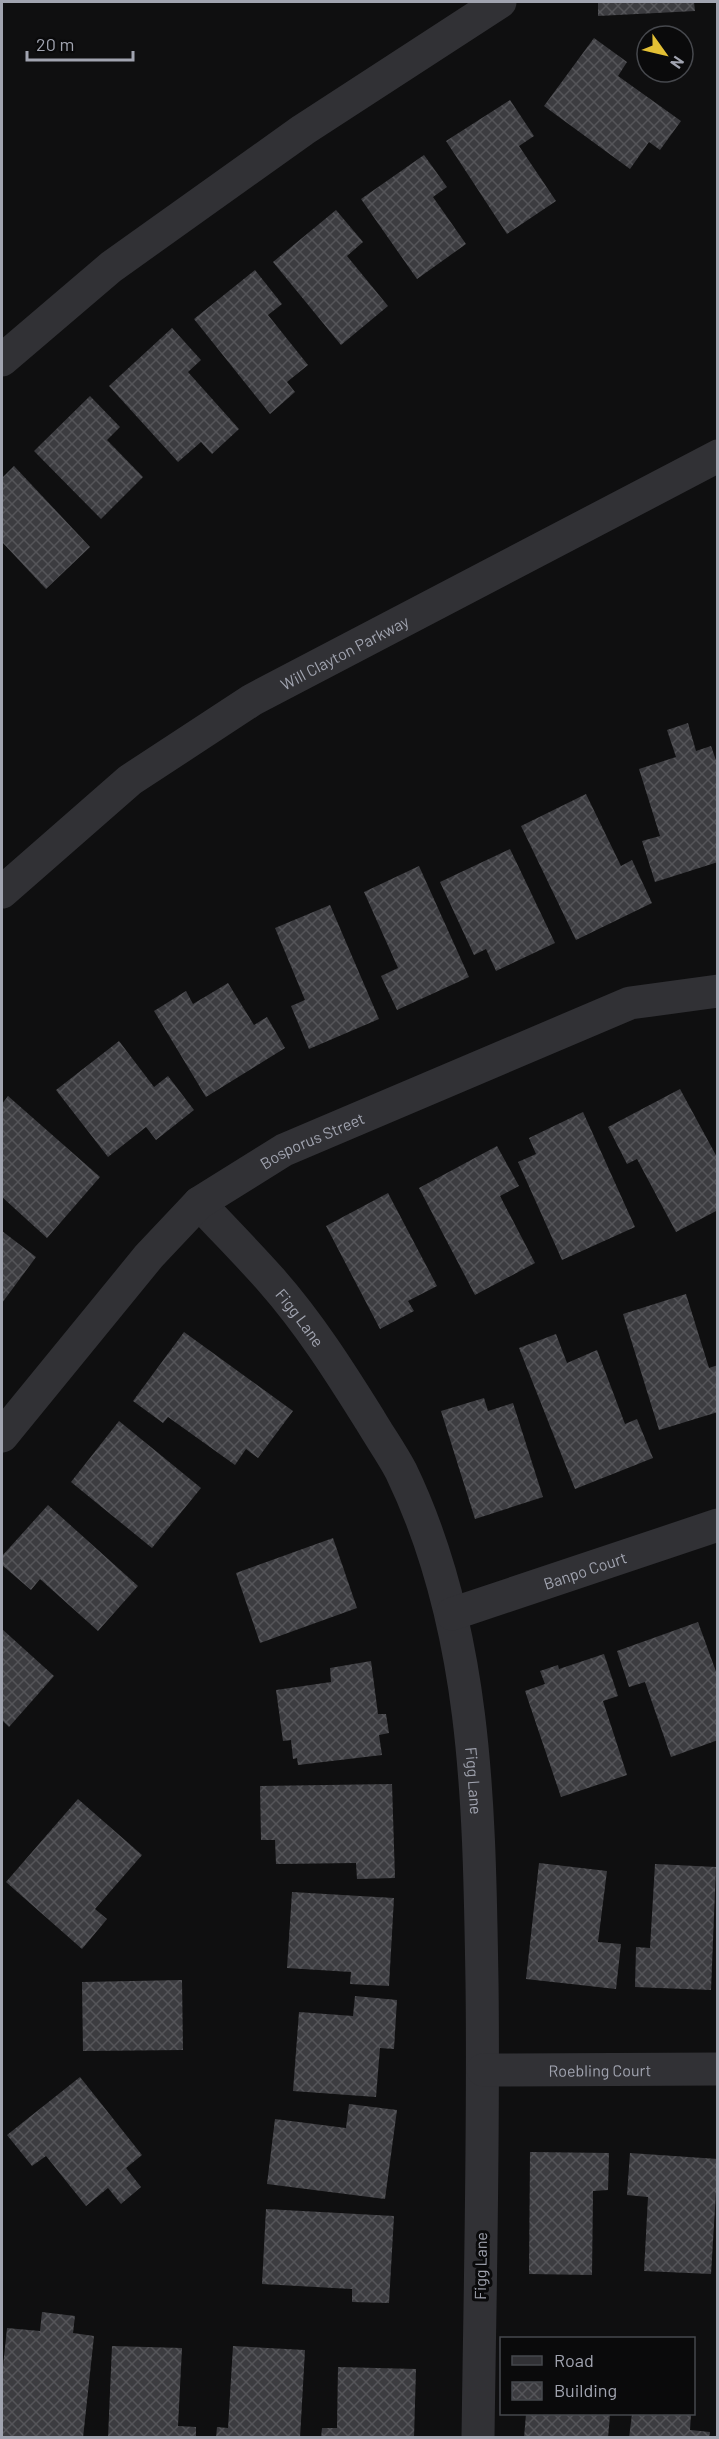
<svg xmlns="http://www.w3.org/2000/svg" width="719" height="2439" font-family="Barlow,sans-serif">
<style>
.building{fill:url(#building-cross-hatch)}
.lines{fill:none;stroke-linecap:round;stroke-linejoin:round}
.minor{stroke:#313135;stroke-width:33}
.labels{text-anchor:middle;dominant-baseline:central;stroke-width:6;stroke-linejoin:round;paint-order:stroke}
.street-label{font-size:16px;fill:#a1a4b0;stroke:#0a0a0b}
</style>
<defs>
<pattern id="building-cross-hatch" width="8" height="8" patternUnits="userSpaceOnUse" patternTransform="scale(1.5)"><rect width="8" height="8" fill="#3c3c40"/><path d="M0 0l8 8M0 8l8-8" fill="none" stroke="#555559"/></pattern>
</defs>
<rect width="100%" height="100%" fill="#0f0f10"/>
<g class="building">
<path d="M 598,2 L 694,2 L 695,11 L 598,16 Z"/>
<path d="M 594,38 L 627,62 L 618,76 L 681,121 L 660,150 L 649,142 L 630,169 L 544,106 Z"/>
<path d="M 510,100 L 534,136 L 519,146 L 556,201 L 507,234 L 446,141 Z"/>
<path d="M 424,155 L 447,187 L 433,197 L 466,244 L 417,279 L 361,199 Z"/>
<path d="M 336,210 L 363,242 L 347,256 L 388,306 L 341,345 L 273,262 Z"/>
<path d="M 255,270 L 282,304 L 268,315 L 308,365 L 287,382 L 295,392 L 270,414 L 194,319 Z"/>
<path d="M 172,328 L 201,360 L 188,372 L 239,429 L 212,454 L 201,442 L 178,462 L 109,386 Z"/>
<path d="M 90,396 L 120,427 L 107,440 L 143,477 L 101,519 L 34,451 Z"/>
<path d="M 14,466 L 90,547 L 46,589 L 2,542 L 2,478 Z"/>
<path d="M 688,723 L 696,751 L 711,746 L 718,766 L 718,862 L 655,882 L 642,841 L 660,836 L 639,769 L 676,757 L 667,730 Z"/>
<path d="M 586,794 L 621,866 L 632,860 L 652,903 L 576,940 L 521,826 Z"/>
<path d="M 510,849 L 555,943 L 496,971 L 486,949 L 474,955 L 440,882 Z"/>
<path d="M 419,866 L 469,977 L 397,1010 L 381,976 L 398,968 L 364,892 Z"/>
<path d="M 330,905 L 379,1019 L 309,1049 L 291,1006 L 305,1000 L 275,928 Z"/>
<path d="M 228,983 L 254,1025 L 267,1017 L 285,1048 L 206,1097 L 154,1011 L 186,991 L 193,1004 Z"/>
<path d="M 119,1041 L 154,1087 L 168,1076 L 194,1110 L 156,1140 L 146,1127 L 108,1157 L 56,1090 Z"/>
<path d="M 680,1089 L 718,1159 L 718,1210 L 676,1232 L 637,1159 L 627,1164 L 608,1127 Z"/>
<path d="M 8,1096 L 100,1177 L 47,1238 L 2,1197 L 2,1104 Z"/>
<path d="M 583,1112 L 635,1227 L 562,1260 L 518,1162 L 536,1154 L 529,1138 Z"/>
<path d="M 497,1146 L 519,1186 L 500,1196 L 535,1263 L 475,1295 L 419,1188 Z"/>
<path d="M 388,1193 L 437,1286 L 408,1301 L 414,1311 L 380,1329 L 326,1226 Z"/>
<path d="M 2,1231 L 36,1257 L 2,1303 Z"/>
<path d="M 686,1294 L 709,1368 L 718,1365 L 718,1412 L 659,1430 L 623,1314 Z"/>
<path d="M 184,1332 L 293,1411 L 258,1458 L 246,1449 L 235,1465 L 168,1417 L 163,1423 L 133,1401 Z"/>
<path d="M 556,1334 L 567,1363 L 597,1350 L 625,1424 L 637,1419 L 653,1458 L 575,1489 L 519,1348 Z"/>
<path d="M 484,1398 L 488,1411 L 513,1403 L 543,1497 L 475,1519 L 441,1411 Z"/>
<path d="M 119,1421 L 201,1488 L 152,1548 L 71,1482 Z"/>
<path d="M 48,1505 L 138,1586 L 98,1631 L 40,1579 L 31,1590 L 2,1565 L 2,1556 Z"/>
<path d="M 333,1538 L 357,1608 L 260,1643 L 236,1573 Z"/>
<path d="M 698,1622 L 718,1677 L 718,1740 L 671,1757 L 645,1682 L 629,1687 L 617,1651 Z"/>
<path d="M 2,1629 L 54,1676 L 9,1727 L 2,1720 Z"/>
<path d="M 604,1654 L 618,1696 L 603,1701 L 627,1775 L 561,1797 L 525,1691 L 545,1684 L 540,1671 L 558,1665 L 559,1669 Z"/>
<path d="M 371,1661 L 378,1714 L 386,1714 L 389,1733 L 379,1735 L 382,1755 L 298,1765 L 297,1758 L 293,1759 L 291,1740 L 283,1741 L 276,1690 L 331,1682 L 330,1668 Z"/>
<path d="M 392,1784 L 395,1878 L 357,1879 L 356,1863 L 276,1864 L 275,1840 L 261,1840 L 260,1786 Z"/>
<path d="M 78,1799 L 142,1855 L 95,1909 L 107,1919 L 82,1949 L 6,1882 Z"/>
<path d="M 539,1863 L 607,1871 L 598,1942 L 621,1944 L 616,1989 L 526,1979 Z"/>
<path d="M 655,1864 L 716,1867 L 711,1990 L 635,1987 L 636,1947 L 650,1948 Z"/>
<path d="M 292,1892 L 394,1898 L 389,1986 L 350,1984 L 351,1972 L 287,1968 Z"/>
<path d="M 182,1980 L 183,2050 L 83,2051 L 82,1982 Z"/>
<path d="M 355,1996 L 397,2000 L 394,2049 L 380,2048 L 376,2097 L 293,2091 L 299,2012 L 353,2016 Z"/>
<path d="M 80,2077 L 142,2155 L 126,2168 L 141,2187 L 121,2204 L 108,2188 L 86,2206 L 46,2156 L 32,2166 L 7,2135 Z"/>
<path d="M 349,2104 L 397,2110 L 385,2199 L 267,2184 L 275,2119 L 346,2128 Z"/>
<path d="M 530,2152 L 609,2153 L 608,2190 L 593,2191 L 592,2275 L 529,2274 Z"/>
<path d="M 630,2153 L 718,2159 L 711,2274 L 644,2271 L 648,2197 L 627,2195 Z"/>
<path d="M 266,2209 L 394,2216 L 389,2303 L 352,2302 L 352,2289 L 262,2284 Z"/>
<path d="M 42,2312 L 75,2316 L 73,2333 L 94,2336 L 83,2438 L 2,2438 L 2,2376 L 7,2328 L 40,2331 Z"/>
<path d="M 112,2346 L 182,2348 L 178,2426 L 196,2427 L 196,2438 L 108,2438 Z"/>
<path d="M 233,2346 L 305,2350 L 300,2438 L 216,2438 L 217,2427 L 228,2428 Z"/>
<path d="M 338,2367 L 416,2369 L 414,2438 L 321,2438 L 322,2428 L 337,2428 Z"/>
<path d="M 526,2414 L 610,2414 L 608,2438 L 524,2438 Z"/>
<path d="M 632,2414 L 691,2414 L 690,2430 L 710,2432 L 709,2438 L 629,2438 Z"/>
</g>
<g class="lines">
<g class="minor">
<path d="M 2,360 L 111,267 L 303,130 L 500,2"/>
<path id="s1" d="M 2,892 L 130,780 L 252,700 L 718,456"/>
<path id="s2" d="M 199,1203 C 223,1229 248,1254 271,1280 C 309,1323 340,1372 370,1420 C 380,1437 392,1454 401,1471 C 478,1631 479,1808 482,1982 C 484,2134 480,2286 478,2438"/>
<path id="s3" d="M 2,1436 L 149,1256 L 199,1203 L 284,1150 L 630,1003 L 718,991"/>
<path id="s4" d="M 452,1614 L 718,1525"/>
<path id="s5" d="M 483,2070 L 718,2069"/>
</g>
</g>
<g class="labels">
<g class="street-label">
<text stroke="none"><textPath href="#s1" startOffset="420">Will Clayton Parkway</textPath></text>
<text stroke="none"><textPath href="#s3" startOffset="435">Bosporus Street</textPath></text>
<text stroke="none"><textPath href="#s2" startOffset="153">Figg Lane</textPath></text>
<text stroke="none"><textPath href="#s4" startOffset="140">Banpo Court</textPath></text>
<text stroke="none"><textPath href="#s2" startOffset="657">Figg Lane</textPath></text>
<text stroke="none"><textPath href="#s5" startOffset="117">Roebling Court</textPath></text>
<text transform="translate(480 2266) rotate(-89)">Figg Lane</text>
</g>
</g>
<rect width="719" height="2439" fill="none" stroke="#a1a4b0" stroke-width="6"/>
<rect x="500" y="2337" width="195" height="78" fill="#0a0a0b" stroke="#46484d" stroke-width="1.5"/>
<rect x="512" y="2356" width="30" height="9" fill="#313135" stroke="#46484d" stroke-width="1.5"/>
<text x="554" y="2367" font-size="18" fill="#a1a4b0">Road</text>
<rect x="512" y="2382" width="30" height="18" fill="url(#building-cross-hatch)" stroke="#46484d" stroke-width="1.5"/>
<text x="554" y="2397" font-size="18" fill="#a1a4b0">Building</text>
<g transform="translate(665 54) rotate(124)"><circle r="28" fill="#0a0a0b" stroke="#46484d" stroke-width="1.5"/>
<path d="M0-4.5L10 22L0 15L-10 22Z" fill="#e3c035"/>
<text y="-9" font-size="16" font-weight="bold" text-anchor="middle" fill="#a1a4b0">N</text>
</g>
<path d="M27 51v9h106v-9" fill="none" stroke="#a1a4b0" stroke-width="3"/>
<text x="36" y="51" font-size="18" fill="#a1a4b0" stroke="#0a0a0b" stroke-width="4.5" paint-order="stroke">20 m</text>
</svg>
